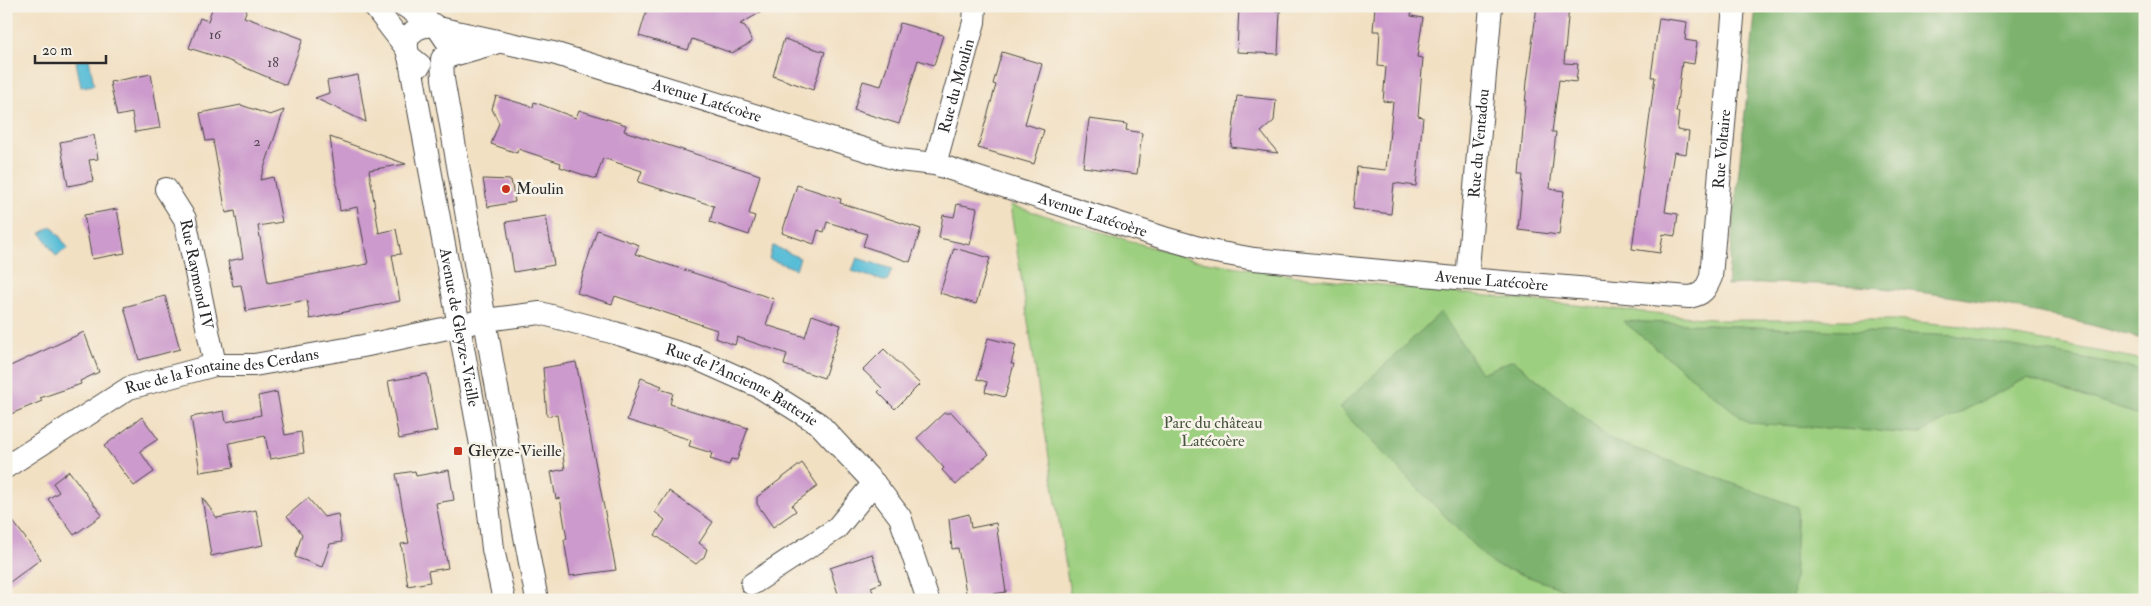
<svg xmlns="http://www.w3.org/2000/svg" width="2151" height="606" font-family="'IM FELL Double Pica',serif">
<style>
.green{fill:#9ccf7f;stroke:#647d55}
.forest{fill:#7db26e;stroke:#546e4c}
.water{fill:#59bdd7;stroke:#427481}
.building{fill:#cc9acc}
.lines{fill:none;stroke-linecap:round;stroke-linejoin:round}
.street-casing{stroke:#494642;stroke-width:24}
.street{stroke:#fff;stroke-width:22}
.poi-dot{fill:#c8321e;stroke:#f7f3e8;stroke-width:2}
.labels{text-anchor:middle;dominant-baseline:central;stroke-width:5;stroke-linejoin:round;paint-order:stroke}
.number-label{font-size:14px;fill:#534753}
.street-label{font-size:16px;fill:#2b2b2b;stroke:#f7f3e8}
.poi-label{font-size:16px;fill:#2b2b2b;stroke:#f7f3e8;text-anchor:start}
.park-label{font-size:16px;fill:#475440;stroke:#f7f3e8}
</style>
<rect width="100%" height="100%" fill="#f7f3e8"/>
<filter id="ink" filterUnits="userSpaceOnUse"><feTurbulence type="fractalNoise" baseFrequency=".02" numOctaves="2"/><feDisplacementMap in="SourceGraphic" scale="10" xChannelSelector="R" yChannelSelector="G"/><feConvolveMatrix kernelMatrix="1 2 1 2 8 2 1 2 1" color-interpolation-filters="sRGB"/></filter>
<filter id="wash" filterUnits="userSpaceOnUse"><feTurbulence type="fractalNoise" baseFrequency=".0096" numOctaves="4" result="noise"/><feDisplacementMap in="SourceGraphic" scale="20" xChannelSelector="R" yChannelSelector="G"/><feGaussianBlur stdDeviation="1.12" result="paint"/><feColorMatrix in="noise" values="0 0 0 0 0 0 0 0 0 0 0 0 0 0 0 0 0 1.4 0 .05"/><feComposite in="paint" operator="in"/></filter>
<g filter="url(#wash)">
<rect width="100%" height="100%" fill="#f2e0c3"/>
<path class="green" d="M 1010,205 L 1194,260 L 1296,276 L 1721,320 L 1894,320 L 1963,326 L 2145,360 L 2145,600 L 1071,600 Z"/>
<g class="forest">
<path d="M 1756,6 L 2145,6 L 2145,340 C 2009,300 1868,277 1727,285 Z"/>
<path d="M 1441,312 L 1481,373 L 1513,360 L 1614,441 L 1798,507 L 1793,600 L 1594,600 L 1492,564 L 1339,408 Z"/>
<path d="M 1623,321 L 1959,336 L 2145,370 L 2145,417 L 2027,378 L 1918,434 L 1748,423 Z"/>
</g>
<g class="water">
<path d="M 89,59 L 94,85 L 81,87 L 76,61 Z"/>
<path d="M 52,226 L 68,248 L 56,256 L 41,233 Z"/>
<path d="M 774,246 L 800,258 L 796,269 L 769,259 L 772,247 Z"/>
<path d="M 857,258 L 892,269 L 887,282 L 852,271 Z"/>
</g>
<g id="blocks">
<g class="building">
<path d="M 213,6 L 248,6 L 244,17 L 303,39 L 286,85 L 227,60 L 189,48 L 200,18 L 208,21 Z"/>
<path d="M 648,6 L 772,6 L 740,24 L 745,26 L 752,42 L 732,53 L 692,39 L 688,50 L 639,36 Z"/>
<path d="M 1239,6 L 1277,6 L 1276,11 L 1280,11 L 1278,54 L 1237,52 Z"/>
<path d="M 1375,6 L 1412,6 L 1411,16 L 1423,18 L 1417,57 L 1423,58 L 1418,116 L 1423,117 L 1416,186 L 1394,183 L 1391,214 L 1353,209 L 1357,167 L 1386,170 L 1393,102 L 1383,101 L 1386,67 L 1378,66 L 1380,31 L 1373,31 Z"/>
<path d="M 1537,6 L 1569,6 L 1564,63 L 1578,64 L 1576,82 L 1559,80 L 1552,132 L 1556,132 L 1550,189 L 1564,191 L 1559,235 L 1518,230 L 1523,175 L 1519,175 L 1527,82 Z"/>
<path d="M 1659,18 L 1687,22 L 1685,40 L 1697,42 L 1694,64 L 1682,62 L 1676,112 L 1679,112 L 1677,130 L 1689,132 L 1686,154 L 1674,152 L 1671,171 L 1665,212 L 1678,214 L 1675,236 L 1663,234 L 1660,253 L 1632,249 L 1655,77 L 1651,77 Z"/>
<path d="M 900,23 L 943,35 L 934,65 L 918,60 L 899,124 L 854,110 L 863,81 L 881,86 Z"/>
<path d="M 784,39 L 825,52 L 813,90 L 773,76 Z"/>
<path d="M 1002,52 L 1042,64 L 1025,124 L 1044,130 L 1034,164 L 978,148 L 996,85 L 993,84 Z"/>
<path d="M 151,74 L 160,128 L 135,132 L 132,113 L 117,116 L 110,82 Z"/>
<path d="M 358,75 L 366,122 L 315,98 L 329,93 L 327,81 Z"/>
<path d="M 496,96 L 533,107 L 534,102 L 576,118 L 579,110 L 626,125 L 624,131 L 760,175 L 749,214 L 755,216 L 749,235 L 710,222 L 714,206 L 638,182 L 642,171 L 603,158 L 596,179 L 560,167 L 561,163 L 518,149 L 517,153 L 491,144 L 499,123 L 492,109 Z"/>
<path d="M 1237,96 L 1276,100 L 1274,121 L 1261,132 L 1278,153 L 1231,147 Z"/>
<path d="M 241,105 L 270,115 L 284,110 L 260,180 L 273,177 L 282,222 L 258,226 L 268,283 L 368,264 L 357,207 L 340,211 L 330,137 L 406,164 L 369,170 L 379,233 L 396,229 L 401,254 L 392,255 L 400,301 L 310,319 L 307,300 L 246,311 L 241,285 L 233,286 L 228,261 L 243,258 L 235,211 L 226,213 L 213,140 L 206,141 L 200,113 Z"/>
<path d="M 1089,119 L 1127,124 L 1126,130 L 1142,133 L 1137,174 L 1083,167 Z"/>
<path d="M 94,135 L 98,159 L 89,160 L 93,181 L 68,186 L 60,142 Z"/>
<path d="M 483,179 L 511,180 L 515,202 L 488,207 Z"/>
<path d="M 797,185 L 841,199 L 840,203 L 921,229 L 910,262 L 863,246 L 867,234 L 827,222 L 824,232 L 818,230 L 814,244 L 782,233 Z"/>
<path d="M 957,204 L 977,208 L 970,245 L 939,238 L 943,215 L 954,217 Z"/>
<path d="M 117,209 L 125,253 L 92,259 L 84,215 Z"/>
<path d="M 546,216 L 554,265 L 514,272 L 506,222 Z"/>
<path d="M 597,230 L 639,245 L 635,254 L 774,299 L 766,325 L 805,337 L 812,315 L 841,325 L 824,378 L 784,365 L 787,354 L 737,337 L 735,345 L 715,338 L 717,330 L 615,296 L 612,304 L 577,293 Z"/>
<path d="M 954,248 L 990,258 L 976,304 L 940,293 Z"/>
<path d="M 165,296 L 180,349 L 139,360 L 124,307 Z"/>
<path d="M 84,332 L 99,372 L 80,381 L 81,384 L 40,398 L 42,401 L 6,416 L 6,368 Z"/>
<path d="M 988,338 L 1016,345 L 1011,364 L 1014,364 L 1005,397 L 985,392 L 987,382 L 977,379 Z"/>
<path d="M 884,349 L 920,384 L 895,409 L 878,392 L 882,388 L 863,370 Z"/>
<path d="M 576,362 L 616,570 L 570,576 L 564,540 L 567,539 L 560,498 L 556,499 L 551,472 L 565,469 L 557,415 L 547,416 L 543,368 Z"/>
<path d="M 427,374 L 437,431 L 399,439 L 388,381 Z"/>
<path d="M 641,378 L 662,386 L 660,389 L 673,393 L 670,404 L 748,428 L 737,460 L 731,459 L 729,465 L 710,459 L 712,453 L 689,446 L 691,440 L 627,420 Z"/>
<path d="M 277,392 L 285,435 L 301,432 L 304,453 L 270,459 L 265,436 L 229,443 L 234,467 L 200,472 L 191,417 L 224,411 L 226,422 L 261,415 L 258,396 Z"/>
<path d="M 944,413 L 952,413 L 989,454 L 956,485 L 942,470 L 944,468 L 917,438 Z"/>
<path d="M 142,417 L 158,439 L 140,451 L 154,472 L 134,486 L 104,446 Z"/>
<path d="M 802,463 L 818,486 L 792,505 L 796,511 L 773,527 L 757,504 L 757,497 Z"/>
<path d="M 449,470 L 454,500 L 436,503 L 448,568 L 428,571 L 430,582 L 408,586 L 401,544 L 409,543 L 396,474 L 415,471 L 416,476 Z"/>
<path d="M 69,471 L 102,515 L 74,535 L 48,499 L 59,492 L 53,483 Z"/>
<path d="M 669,491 L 713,522 L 699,543 L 707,549 L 704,557 L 696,564 L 655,535 L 665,520 L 655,512 Z"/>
<path d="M 202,497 L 217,518 L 256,510 L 263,545 L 211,556 Z"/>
<path d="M 308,498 L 324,517 L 338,514 L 342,542 L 330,544 L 322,567 L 295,557 L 302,534 L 287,516 Z"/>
<path d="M 6,512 L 41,559 L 6,585 Z"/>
<path d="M 969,514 L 971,528 L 996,523 L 1006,592 L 967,598 L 958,548 L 952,549 L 949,519 Z"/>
<path d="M 872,554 L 881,583 L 871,587 L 876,600 L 840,600 L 830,568 Z"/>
</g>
</g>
</g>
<g filter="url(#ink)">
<use href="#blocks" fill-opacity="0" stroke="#494642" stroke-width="1"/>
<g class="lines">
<defs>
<g id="street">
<path d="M 374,6 L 407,49"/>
<path d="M 405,6 L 438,28 L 446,40"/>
<path id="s1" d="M 438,28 L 553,53 L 899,160 L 935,164 L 1164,238 L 1210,251 L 1254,259 L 1467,279 L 1689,297 C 1703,295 1706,289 1711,277 L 1734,6"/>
<path id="s2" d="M 409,56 L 482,450 L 493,549 L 504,600"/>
<path d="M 443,58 L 495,43"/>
<path d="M 442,59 L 443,79 L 494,372 L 537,600"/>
<path d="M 420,65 L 409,56 C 401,38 415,24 434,26"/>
<path id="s3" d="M 935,164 L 974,22 L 975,6"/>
<path id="s4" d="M 166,189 L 185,219 L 215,365"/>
<path id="s5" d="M 1467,279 L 1491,6"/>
<path id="s6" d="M 6,467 L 129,388 L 215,365 L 254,365 L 363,346 L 485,320 L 540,313 L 615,333 L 695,358 L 760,387 L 819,424 L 874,483 L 900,517 L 928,600"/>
<path d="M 752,584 L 836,529 L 874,483"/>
</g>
</defs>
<use href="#street" class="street-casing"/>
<use href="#street" class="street"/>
</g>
</g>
<g class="poi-dot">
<circle cx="506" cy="189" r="5"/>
<rect x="453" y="446" width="10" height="10" rx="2.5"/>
</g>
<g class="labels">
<g class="number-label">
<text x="215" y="34">16</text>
<text x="273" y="62">18</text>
<text x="257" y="141">2</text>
</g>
<g class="street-label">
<text stroke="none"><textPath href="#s3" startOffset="81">Rue du Moulin</textPath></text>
<text stroke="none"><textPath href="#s1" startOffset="279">Avenue Latécoère</textPath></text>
<text stroke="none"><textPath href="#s5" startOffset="136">Rue du Ventadou</textPath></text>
<text stroke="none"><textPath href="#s1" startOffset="1446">Rue Voltaire</textPath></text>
<text stroke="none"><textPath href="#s1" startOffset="682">Avenue Latécoère</textPath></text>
<text stroke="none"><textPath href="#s4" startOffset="92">Rue Raymond IV</textPath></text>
<text stroke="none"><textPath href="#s1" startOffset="1088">Avenue Latécoère</textPath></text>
<text stroke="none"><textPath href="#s2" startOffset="276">Avenue de Gleyze-Vieille</textPath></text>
<text stroke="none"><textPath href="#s6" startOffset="241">Rue de la Fontaine des Cerdans</textPath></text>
<text stroke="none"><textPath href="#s6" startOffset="780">Rue de l'Ancienne Batterie</textPath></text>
</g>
<g class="poi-label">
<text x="516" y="189">Moulin</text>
<text x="468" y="451">Gleyze-Vieille</text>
</g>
<g class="park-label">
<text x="1213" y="423">Parc du château<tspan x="1213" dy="18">Latécoère</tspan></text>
</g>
</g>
<rect width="2151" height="606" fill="none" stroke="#f7f3e8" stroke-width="25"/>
<path d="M35 55v8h71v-8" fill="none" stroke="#2b2b2b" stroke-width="2.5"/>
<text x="42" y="55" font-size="15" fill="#2b2b2b" stroke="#f7f3e8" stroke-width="4" paint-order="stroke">20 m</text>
</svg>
